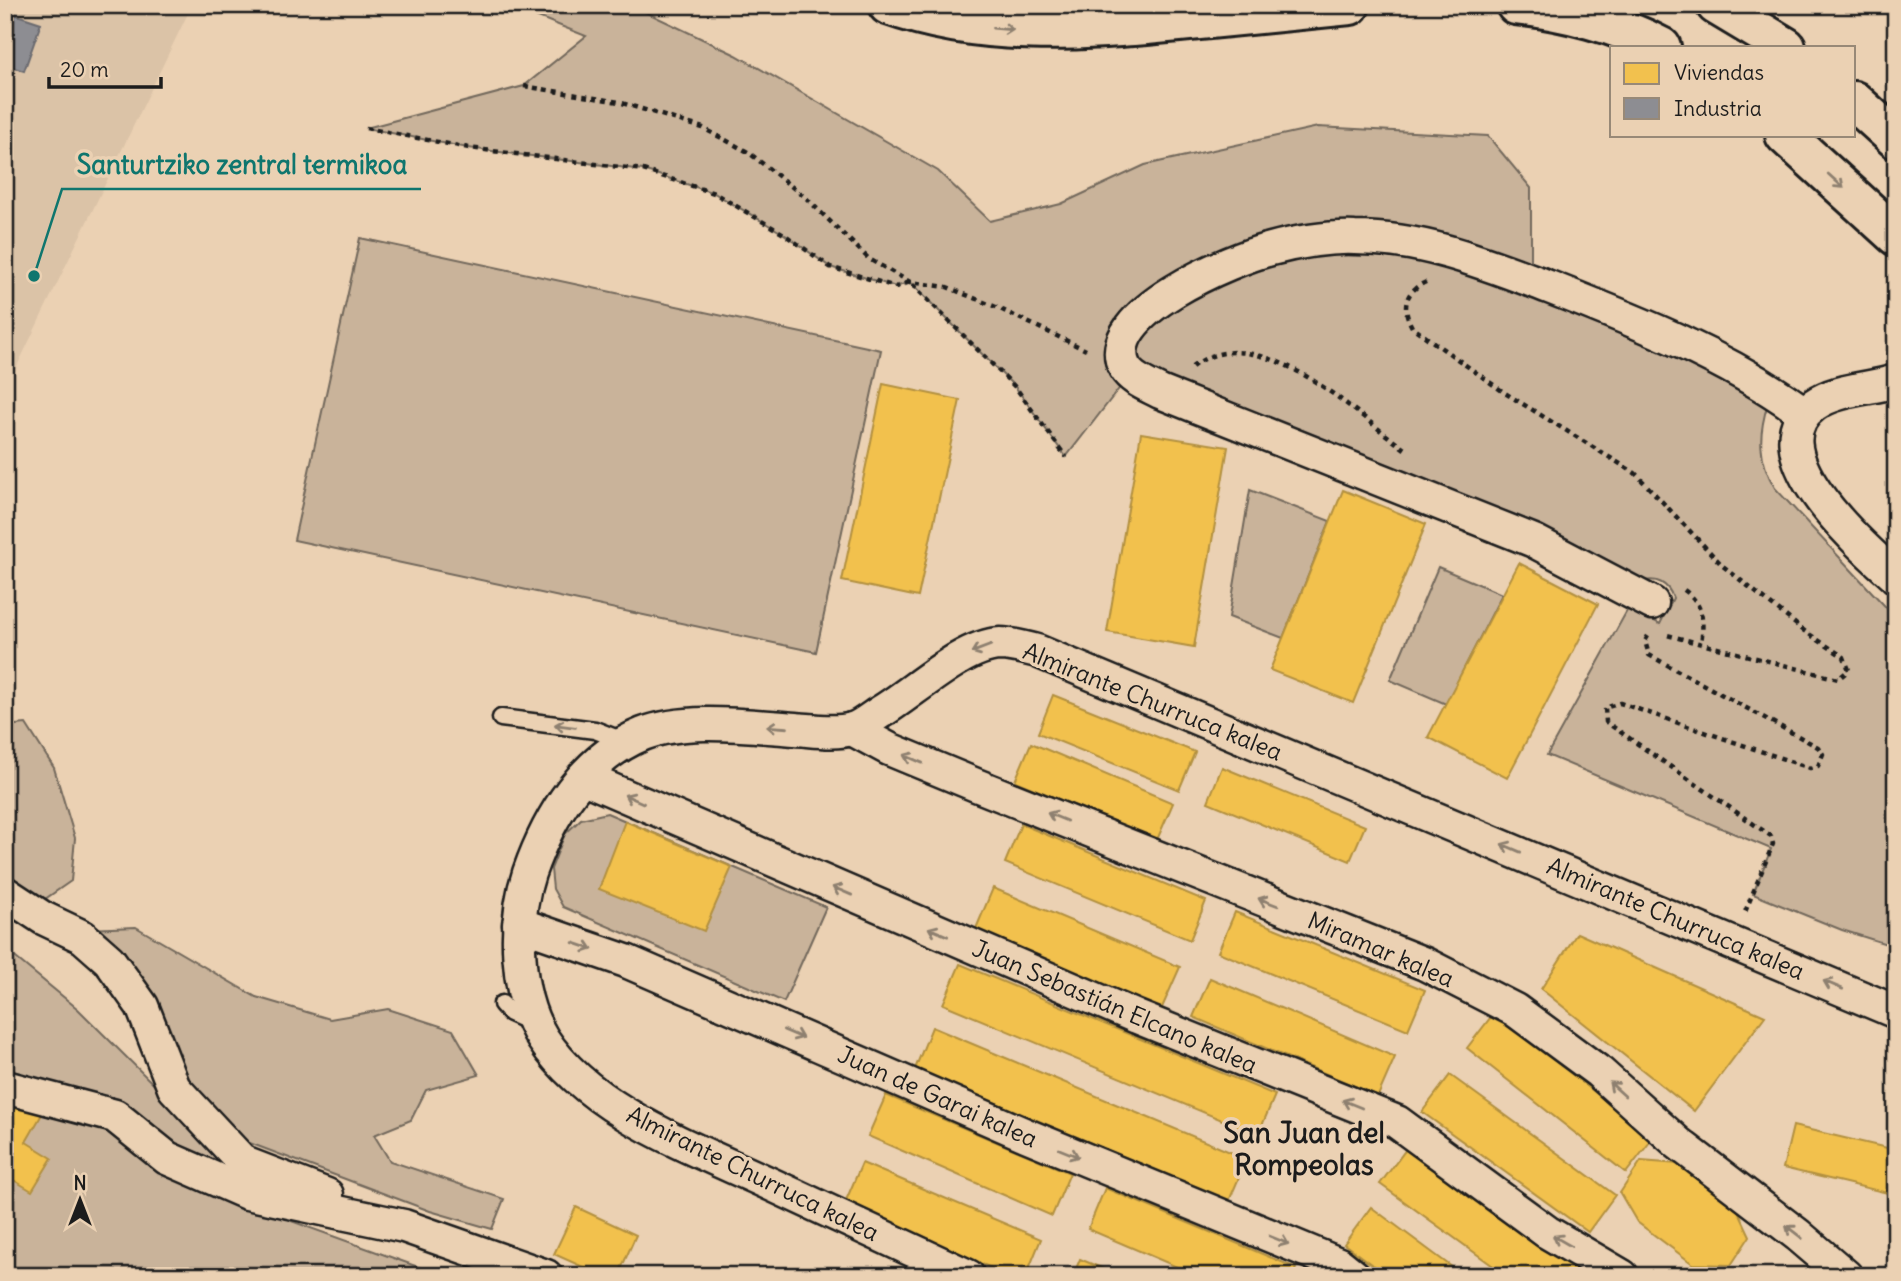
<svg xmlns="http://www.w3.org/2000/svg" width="1901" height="1281" font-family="Delius,sans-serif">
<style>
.built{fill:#dbc3a7}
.green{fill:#c9b39a;stroke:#72685b;stroke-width:2}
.homes{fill:#f2c14e;stroke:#b2903f;stroke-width:2}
.industry{fill:#8d8d92;stroke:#6b6b6f;stroke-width:2}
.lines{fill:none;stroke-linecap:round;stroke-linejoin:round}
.lane-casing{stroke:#1c1c1c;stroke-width:21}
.street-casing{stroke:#1c1c1c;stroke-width:37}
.highway-casing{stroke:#1c1c1c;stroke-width:44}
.path{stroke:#1c1c1c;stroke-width:4.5;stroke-dasharray:5 5;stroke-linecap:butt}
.lane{stroke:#ebd1b3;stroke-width:16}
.street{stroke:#ebd1b3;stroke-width:32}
.highway{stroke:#ebd1b3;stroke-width:38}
.oneway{stroke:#8e806f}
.labels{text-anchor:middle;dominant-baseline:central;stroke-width:7;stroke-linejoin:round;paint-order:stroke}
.street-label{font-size:24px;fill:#1c1c1c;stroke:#ebd1b3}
.quarter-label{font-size:28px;font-weight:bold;fill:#1c1c1c;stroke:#ebd1b3}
.leader{fill:none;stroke:#0f766e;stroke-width:2.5}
.callout-dot{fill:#0f766e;stroke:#ebd1b3;stroke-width:2.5}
.callout-label{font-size:26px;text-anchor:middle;font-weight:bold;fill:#0f766e;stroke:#ebd1b3;stroke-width:7;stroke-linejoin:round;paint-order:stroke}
</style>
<rect width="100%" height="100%" fill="#ebd1b3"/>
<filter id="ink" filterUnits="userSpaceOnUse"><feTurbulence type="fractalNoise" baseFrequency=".0143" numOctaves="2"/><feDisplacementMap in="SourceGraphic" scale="14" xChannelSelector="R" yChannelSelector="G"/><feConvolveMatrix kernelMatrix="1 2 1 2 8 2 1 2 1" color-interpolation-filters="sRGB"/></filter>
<g filter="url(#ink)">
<path class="built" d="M 5,5 L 192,5 L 5,391 Z"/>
<g class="green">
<path d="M 508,5 L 640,5 L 637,8 L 736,55 L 938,171 L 990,221 L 1061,204 L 1145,165 L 1318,127 L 1488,136 L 1531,188 L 1531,265 L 1460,239 L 1415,228 L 1368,224 L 1136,302 C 1104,330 1099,349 1121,386 L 1066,457 L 1016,388 L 910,282 L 896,287 L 830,267 L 784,234 L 714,193 L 643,170 L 468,148 L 366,128 L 524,86 L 586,36 Z"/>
<path d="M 360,238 L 881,350 L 816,652 L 294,540 Z"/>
<path d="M 1380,253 L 1444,263 L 1612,326 L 1768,403 C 1758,435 1758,459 1775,488 L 1896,618 L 1896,947 L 1842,930 L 1753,894 L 1771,849 L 1547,755 L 1629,607 L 1660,624 L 1673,598 C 1668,583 1656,577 1641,582 L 1149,370 L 1135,354 L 1138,338 L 1164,317 L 1188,299 L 1254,268 L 1322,254 Z"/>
<path d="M 1250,490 L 1330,521 L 1283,638 L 1229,617 Z"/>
<path d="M 1438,567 L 1502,594 L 1446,704 L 1390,680 Z"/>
<path d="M 26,724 L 54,768 L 75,838 L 71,881 L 45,899 L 5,874 L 5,726 Z"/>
<path d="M 607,813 L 826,907 L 784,1002 L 563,907 L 553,889 L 551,869 L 565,834 L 581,819 Z"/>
<path d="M 136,927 L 256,997 L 330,1019 L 388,1009 L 453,1030 L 479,1075 L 426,1090 L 411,1120 L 374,1135 L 390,1161 L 504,1199 L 492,1229 L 430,1211 L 239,1139 L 198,1100 L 88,929 Z"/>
<path d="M 5,949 L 78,1009 L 291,1221 L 443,1276 L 5,1276 Z"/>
</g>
<g class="homes">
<path d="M 883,384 L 960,400 L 918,597 L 842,581 Z"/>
<path d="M 1141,433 L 1228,447 L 1194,647 L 1107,632 Z"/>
<path d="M 1343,490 L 1426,524 L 1353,703 L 1270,670 Z"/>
<path d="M 1519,563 L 1598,604 L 1507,778 L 1428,737 Z"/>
<path d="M 1053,695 L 1195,752 L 1179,790 L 1038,733 Z"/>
<path d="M 1031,743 L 1173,803 L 1157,840 L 1015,781 Z"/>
<path d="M 1222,767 L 1365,826 L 1350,861 L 1208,802 Z"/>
<path d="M 625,821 L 732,867 L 704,931 L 599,889 Z"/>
<path d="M 1021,824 L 1206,901 L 1190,940 L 1005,863 Z"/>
<path d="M 993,888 L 1180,967 L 1161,1010 L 975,931 Z"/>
<path d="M 1235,912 L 1425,990 L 1408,1030 L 1218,952 Z"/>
<path d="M 1577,933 L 1765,1016 L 1694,1111 L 1541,989 Z"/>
<path d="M 960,964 L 1275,1095 L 1258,1135 L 943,1004 Z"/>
<path d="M 1210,978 L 1395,1057 L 1378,1096 L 1193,1017 Z"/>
<path d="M 1494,1013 L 1653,1138 L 1626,1173 L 1467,1048 Z"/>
<path d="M 932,1027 L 1247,1159 L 1229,1201 L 915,1069 Z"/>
<path d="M 1450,1075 L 1615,1195 L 1588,1232 L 1422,1112 Z"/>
<path d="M 886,1095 L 1070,1173 L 1052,1216 L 868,1136 Z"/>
<path d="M 5,1100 L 45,1109 L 26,1142 L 52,1158 L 32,1191 L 5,1175 Z"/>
<path d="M 1793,1126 L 1896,1150 L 1896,1195 L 1783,1168 Z"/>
<path d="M 1407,1148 L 1584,1276 L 1507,1276 L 1380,1184 Z"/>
<path d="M 1641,1161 L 1679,1164 L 1735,1204 L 1750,1236 L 1731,1265 L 1693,1264 L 1637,1222 L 1620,1193 Z"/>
<path d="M 862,1163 L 1041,1239 L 1026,1276 L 1010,1276 L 844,1205 Z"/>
<path d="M 1105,1188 L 1296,1268 L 1293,1276 L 1198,1276 L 1088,1229 Z"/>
<path d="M 576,1207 L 636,1235 L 618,1276 L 603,1276 L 554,1254 Z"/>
<path d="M 1371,1207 L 1464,1276 L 1387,1276 L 1344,1244 Z"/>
<path d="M 1080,1259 L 1120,1276 L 1073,1276 Z"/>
</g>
<path class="industry" d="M 5,11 L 41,23 L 24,71 L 5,65 Z"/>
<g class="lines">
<defs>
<g id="lane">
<path d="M 501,718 L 595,730 L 626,742"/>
<path d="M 502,1004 L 510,1013 L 532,1023"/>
</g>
<g id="street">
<path d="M 1896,381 C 1870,389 1836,389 1814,405 C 1752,451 1862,546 1896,577"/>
<path d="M 1652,603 L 1534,541 L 1160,392 C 1149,386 1132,380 1125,368 C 1096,314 1234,258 1271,249 C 1298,242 1328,237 1355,238 C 1424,238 1485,263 1549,287 C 1636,321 1728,357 1804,413"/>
<path d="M 852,729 L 889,749 L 976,785 L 1425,964 L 1515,1010 L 1599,1072 L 1678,1143 L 1798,1235 L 1846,1276"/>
<path d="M 584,778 L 1137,1017 L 1397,1122 L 1547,1232 L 1622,1276"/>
<path d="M 5,893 L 43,918 L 83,937 L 109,960 L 142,1006 L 174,1088 L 244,1163 L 327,1195"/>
<path d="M 519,924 L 626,961 L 1026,1135 L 1339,1264 L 1354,1276"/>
<path d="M 5,1087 L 115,1116 L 167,1158 L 247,1193 L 404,1226 L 546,1276"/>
<path d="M 968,1276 C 900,1244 833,1213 766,1182 C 691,1147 590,1111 543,1039 C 515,995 513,921 529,873 C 549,816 584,758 643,734 C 686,717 750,726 795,729 C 812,730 835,734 852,729 C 861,727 871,718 879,713 C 912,694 963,645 1000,644 C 1013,644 1025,648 1037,651 L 1896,1012"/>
</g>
<g id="highway">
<path d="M 888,5 C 983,39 1081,31 1179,22 C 1236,16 1293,11 1350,5"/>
<path d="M 1516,5 C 1563,10 1619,24 1661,47"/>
<path d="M 1716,5 L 1786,47"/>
<path d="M 1854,101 L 1896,139"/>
<path d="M 1785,135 L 1896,236"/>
</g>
</defs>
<use href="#lane" class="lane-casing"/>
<use href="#street" class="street-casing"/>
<use href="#highway" class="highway-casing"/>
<g class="path">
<path d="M 524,86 L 619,102 L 703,128 L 748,152 L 806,198 L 869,259 L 910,282 L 947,287 L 996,307 L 1086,350"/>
<path d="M 366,128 L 469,148 L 643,170 L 714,193 L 784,234 L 830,267 L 896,287 L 910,282 L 1016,388 L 1066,457"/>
<path d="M 1426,282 C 1405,291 1401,307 1412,327 L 1505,393 L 1635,473 L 1723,566 L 1803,630 L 1844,657 L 1849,670 L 1838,679 L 1667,635"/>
<path d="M 1192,367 C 1258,315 1354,413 1406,450"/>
<path d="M 1684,590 C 1704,604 1704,622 1701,644"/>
<path d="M 1648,636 L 1645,641 L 1649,655 L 1818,747 L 1823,754 L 1818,766 L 1810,768 L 1620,703 L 1605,708 L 1606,722 L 1771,836 L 1773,844 L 1745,912"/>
</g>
<use href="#lane" class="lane"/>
<use href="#street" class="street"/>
<use href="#highway" class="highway"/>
</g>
<defs><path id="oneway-shaft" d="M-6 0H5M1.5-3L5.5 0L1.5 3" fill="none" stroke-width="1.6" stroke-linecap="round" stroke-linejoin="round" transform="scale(1.75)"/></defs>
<g class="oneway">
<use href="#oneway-shaft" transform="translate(1003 29) rotate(5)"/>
<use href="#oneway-shaft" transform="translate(1836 181) rotate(42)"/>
<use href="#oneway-shaft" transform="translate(981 649) rotate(159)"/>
<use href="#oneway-shaft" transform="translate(565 726) rotate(-173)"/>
<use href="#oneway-shaft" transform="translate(777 727) rotate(-176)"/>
<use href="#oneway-shaft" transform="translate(913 759) rotate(-157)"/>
<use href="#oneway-shaft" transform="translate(634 799) rotate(-156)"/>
<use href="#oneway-shaft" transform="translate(1057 817) rotate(-158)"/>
<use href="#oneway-shaft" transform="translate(1511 848) rotate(-157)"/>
<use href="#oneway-shaft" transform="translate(842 891) rotate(-157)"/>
<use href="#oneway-shaft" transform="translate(1268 902) rotate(-159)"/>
<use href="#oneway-shaft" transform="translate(938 932) rotate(-157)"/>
<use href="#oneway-shaft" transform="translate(583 946) rotate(19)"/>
<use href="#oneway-shaft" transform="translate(1833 985) rotate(-157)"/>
<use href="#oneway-shaft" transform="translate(793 1034) rotate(23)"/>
<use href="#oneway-shaft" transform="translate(1617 1089) rotate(-138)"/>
<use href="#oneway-shaft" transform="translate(1352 1104) rotate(-158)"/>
<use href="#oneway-shaft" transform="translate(1069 1153) rotate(22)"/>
<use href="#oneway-shaft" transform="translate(1794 1232) rotate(-142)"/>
<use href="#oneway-shaft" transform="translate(1279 1240) rotate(22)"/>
<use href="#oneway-shaft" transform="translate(1562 1241) rotate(-150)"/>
</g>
</g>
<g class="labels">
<g class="street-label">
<text transform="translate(1153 701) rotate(22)">Almirante Churruca kalea</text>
<text transform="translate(1676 918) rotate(23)">Almirante Churruca kalea</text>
<text transform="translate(1381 949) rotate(23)">Miramar kalea</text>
<text transform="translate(1115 1006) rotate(23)">Juan Sebastián Elcano kalea</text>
<text transform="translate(938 1096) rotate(24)">Juan de Garai kalea</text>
<text transform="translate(753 1173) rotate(26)">Almirante Churruca kalea</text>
</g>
<g class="quarter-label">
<text x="1304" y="1133">San Juan del<tspan x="1304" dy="32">Rompeolas</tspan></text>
</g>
</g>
<path class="leader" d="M34 276L62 189H421"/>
<circle class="callout-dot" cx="34" cy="276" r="7"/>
<g class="callout-label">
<text x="242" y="174">Santurtziko zentral termikoa</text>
</g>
<rect width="1901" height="1281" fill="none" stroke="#ebd1b3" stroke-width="28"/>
<rect x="14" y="14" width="1873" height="1253" fill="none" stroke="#1c1c1c" stroke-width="2.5" filter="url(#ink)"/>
<rect x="1610" y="46" width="245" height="91" fill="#ebd1b3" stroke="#988977" stroke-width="2"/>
<rect x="1624" y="63" width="35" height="21" fill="#f2c14e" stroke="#988977" stroke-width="2"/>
<text x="1674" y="80" font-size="21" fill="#1c1c1c">Viviendas</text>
<rect x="1624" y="98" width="35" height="21" fill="#8d8d92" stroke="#988977" stroke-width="2"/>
<text x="1674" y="116" font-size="21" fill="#1c1c1c">Industria</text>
<g transform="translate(80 1200)" stroke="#ebd1b3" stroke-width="5" paint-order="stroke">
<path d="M0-5L12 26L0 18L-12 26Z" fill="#1c1c1c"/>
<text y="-10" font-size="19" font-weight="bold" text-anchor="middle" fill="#1c1c1c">N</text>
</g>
<path d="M49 77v10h112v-10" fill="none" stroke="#1c1c1c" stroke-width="3.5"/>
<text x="60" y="77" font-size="21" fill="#1c1c1c" stroke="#ebd1b3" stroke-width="5" paint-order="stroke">20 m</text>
</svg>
